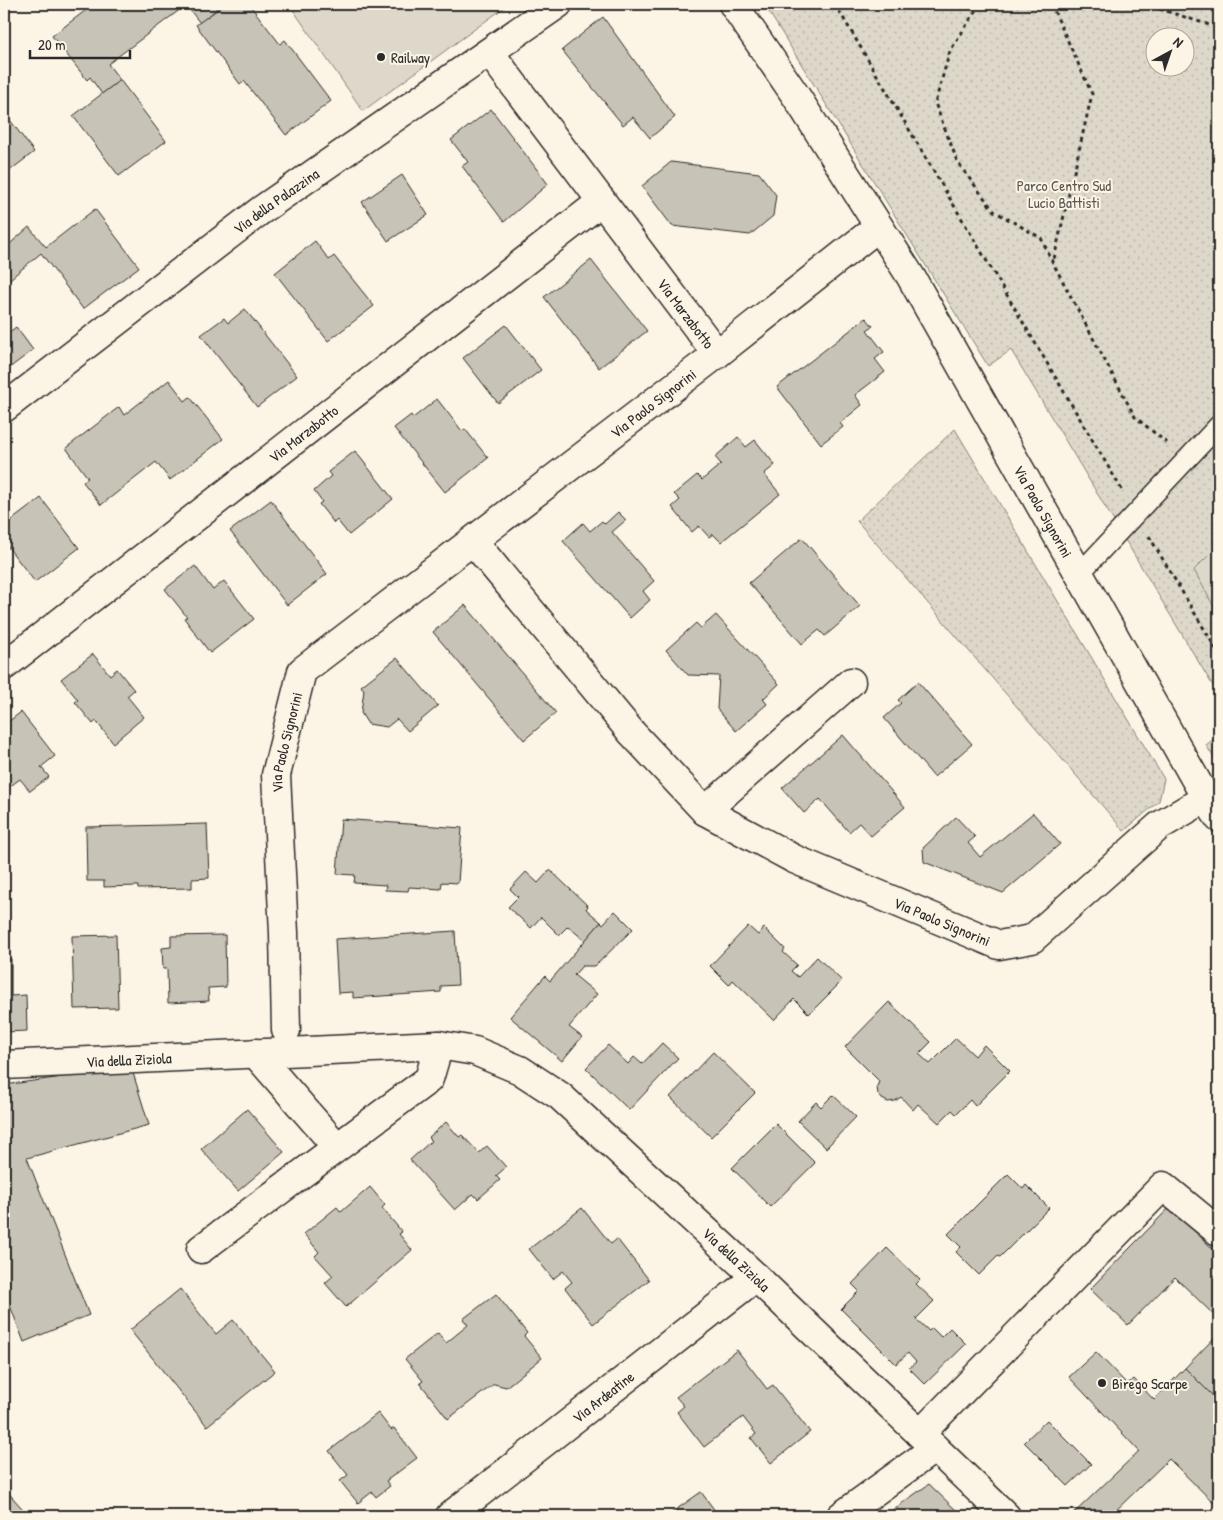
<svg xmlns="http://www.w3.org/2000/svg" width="1223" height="1520" font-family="'Patrick Hand',sans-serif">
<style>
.grass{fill:url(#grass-dots);stroke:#84827a;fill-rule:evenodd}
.garden{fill:#ded8ca;stroke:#84827a}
.building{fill:#c8c3b7;stroke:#2b2b2b}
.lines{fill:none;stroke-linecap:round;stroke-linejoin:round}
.lane-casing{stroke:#2b2b2b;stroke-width:22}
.street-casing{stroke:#2b2b2b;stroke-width:31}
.secondary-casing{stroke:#2b2b2b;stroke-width:31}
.path{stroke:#2b2b2b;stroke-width:3;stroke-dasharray:4 4;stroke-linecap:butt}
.lane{stroke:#fcf5e5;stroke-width:19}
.street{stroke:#fcf5e5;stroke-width:28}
.secondary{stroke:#fcf5e5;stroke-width:28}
.poi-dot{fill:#2b2b2b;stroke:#fcf5e5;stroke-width:2}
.labels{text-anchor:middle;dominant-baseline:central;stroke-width:4;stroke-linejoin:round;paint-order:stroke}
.poi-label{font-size:15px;fill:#2b2b2b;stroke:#fcf5e5;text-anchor:start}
.park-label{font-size:15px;fill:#585653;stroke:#fcf5e5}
.street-label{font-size:15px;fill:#2b2b2b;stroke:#fcf5e5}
</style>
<defs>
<pattern id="grass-dots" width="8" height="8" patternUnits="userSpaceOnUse" patternTransform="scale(1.25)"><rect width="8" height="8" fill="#ded8ca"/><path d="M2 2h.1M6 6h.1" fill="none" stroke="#bfbaae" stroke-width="1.8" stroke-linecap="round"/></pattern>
</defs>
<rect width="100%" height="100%" fill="#fcf5e5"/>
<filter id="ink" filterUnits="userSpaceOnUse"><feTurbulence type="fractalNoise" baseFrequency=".02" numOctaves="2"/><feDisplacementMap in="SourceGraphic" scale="10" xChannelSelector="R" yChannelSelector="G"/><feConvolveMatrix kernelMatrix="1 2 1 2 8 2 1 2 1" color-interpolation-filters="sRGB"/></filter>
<g filter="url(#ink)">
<g class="grass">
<path d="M 764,4 L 1219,4 L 1219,696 L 1011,350 L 988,366 ZM 1156,38 L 1186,38 L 1186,68 L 1156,68 Z"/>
<path d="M 955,429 L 1164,779 L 1159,801 L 1124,831 L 857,521 Z"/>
<path d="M 1219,735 L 1219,766 L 1206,745 Z"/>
</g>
<g class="garden">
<path d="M 289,4 L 509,4 L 363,111 Z"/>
<path d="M 1219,545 L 1219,616 L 1194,570 Z"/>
</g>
<g class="building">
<path d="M 94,4 L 213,4 L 217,9 L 200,23 L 186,5 L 108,64 L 120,80 L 102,94 L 90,77 L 87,80 L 52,36 Z"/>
<path d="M 225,4 L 249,4 L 280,44 L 285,40 L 331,101 L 286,135 L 244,81 L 240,84 L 196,25 Z"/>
<path d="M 433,4 L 473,4 L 447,7 Z"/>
<path d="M 603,17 L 675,117 L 650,138 L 633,117 L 623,125 L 562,50 Z"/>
<path d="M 120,80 L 166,141 L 119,176 L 73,116 Z"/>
<path d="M 491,109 L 548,184 L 504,222 L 462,166 L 468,162 L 451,140 Z"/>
<path d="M 4,112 L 34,152 L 4,175 Z"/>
<path d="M 671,162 L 759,173 L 776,195 L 773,216 L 750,235 L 672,226 L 642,186 Z"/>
<path d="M 402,175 L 428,215 L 388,241 L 362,202 Z"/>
<path d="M 95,209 L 139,267 L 83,309 L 41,253 L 4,284 L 4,249 L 29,227 L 46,247 Z"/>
<path d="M 315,241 L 329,260 L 334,256 L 374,306 L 328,341 L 275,273 Z"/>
<path d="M 591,260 L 647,331 L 599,368 L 544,297 Z"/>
<path d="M 245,309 L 297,376 L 257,407 L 201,335 L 224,318 L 228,323 Z"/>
<path d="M 866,318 L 873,326 L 867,330 L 884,352 L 875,359 L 885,372 L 855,395 L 862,405 L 840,423 L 843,427 L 821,444 L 777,387 Z"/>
<path d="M 506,325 L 541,370 L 498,403 L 463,358 Z"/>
<path d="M 16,327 L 33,350 L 4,372 L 4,336 Z"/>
<path d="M 169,380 L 185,401 L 190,397 L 223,439 L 170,480 L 156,462 L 101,505 L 83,482 L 88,478 L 66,448 L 119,407 L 124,415 Z"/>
<path d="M 437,399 L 462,431 L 465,429 L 488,458 L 445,492 L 394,428 L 411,415 L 413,418 Z"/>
<path d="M 738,437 L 746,447 L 755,440 L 775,465 L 764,474 L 780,494 L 721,542 L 713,534 L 709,537 L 699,526 L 692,532 L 672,507 L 680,500 L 674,494 L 697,475 L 702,480 L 721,464 L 715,457 Z"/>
<path d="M 355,451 L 393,499 L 349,535 L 337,520 L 334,523 L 319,504 L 322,502 L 314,491 L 331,476 L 328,472 Z"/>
<path d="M 41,498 L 79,548 L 35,582 L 4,542 L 4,526 Z"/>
<path d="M 271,500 L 327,574 L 287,605 L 230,531 Z"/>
<path d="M 618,512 L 626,520 L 612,532 L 654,581 L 643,591 L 650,600 L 630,618 L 563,541 L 583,523 L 590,531 L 602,521 L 605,524 Z"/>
<path d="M 802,538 L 860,606 L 825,636 L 819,630 L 802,644 L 749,583 Z"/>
<path d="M 195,566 L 213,590 L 224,581 L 254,619 L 210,653 L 184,618 L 187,617 L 165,589 Z"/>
<path d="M 465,605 L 556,713 L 524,740 L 433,632 Z"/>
<path d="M 716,615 L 779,684 L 763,699 L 767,704 L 736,731 L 717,709 L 719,676 L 688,675 L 666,650 L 696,623 L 701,628 Z"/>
<path d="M 93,654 L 110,675 L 117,669 L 134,690 L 127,696 L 144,717 L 113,743 L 96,721 L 93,724 L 75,702 L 78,700 L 61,679 Z"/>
<path d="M 397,658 L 438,706 L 408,731 L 397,719 L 387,727 L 368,724 L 361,713 L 364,690 L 361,686 Z"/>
<path d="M 918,682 L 972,744 L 934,777 L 884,718 L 901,703 L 898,700 Z"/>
<path d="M 21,712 L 55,756 L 41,767 L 49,777 L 30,791 L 20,779 L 5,790 L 4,789 L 4,725 Z"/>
<path d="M 843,735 L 905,807 L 871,836 L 859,823 L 849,832 L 820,799 L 804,813 L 782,788 Z"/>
<path d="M 1033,813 L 1060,844 L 1003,893 L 924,862 L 923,848 L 956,817 L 975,837 L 968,843 L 980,857 Z"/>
<path d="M 341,819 L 462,828 L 458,883 L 442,882 L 441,889 L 409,887 L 408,891 L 385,890 L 386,885 L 354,883 L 355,875 L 337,874 Z"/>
<path d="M 207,824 L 209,878 L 192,879 L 192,888 L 138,889 L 138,886 L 104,887 L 104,881 L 87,881 L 86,827 Z"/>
<path d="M 550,870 L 588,906 L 586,909 L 601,922 L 585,941 L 568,926 L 559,935 L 541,917 L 531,928 L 508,907 L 518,897 L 510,889 L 526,872 L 538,883 Z"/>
<path d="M 615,911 L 633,929 L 595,966 L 582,966 L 574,975 L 597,994 L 569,1027 L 582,1037 L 562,1061 L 510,1017 L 545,976 L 550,981 L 601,922 L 603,924 Z"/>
<path d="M 748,926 L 758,935 L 764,928 L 785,949 L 783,952 L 797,965 L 791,971 L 798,977 L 817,957 L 842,981 L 809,1014 L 794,999 L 774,1020 L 733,980 L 729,985 L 710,966 Z"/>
<path d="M 455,931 L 458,985 L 441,986 L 441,992 L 353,998 L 353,992 L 338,993 L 335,939 Z"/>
<path d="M 116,935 L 118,1008 L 74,1009 L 72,936 Z"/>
<path d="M 225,935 L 226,987 L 208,988 L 209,1001 L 168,1003 L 167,969 L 163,969 L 162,948 L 171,947 L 171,936 Z"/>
<path d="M 11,959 L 11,996 L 26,995 L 27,1031 L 4,1032 L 4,960 Z"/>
<path d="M 889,1002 L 931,1042 L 919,1054 L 930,1064 L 956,1038 L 975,1056 L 984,1045 L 1010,1071 L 975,1106 L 970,1100 L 956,1114 L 952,1110 L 939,1123 L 918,1104 L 913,1110 L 901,1097 L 895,1101 L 888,1102 L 882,1099 L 878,1094 L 877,1087 L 879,1081 L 845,1047 Z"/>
<path d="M 662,1043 L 678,1058 L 629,1110 L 586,1068 L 608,1045 L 628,1064 L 634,1057 L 642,1064 Z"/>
<path d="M 713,1052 L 755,1093 L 711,1137 L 670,1097 Z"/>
<path d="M 133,1073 L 149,1125 L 27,1158 L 89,1315 L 24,1342 L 4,1290 L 4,1085 L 70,1076 Z"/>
<path d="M 833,1095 L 856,1117 L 826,1148 L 798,1121 L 816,1102 L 821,1107 Z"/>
<path d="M 247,1109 L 284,1152 L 238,1191 L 201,1149 Z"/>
<path d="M 446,1122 L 459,1137 L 462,1135 L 479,1153 L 487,1146 L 506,1167 L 496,1176 L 500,1180 L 478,1199 L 473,1194 L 455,1210 L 410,1160 L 431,1141 L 428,1138 Z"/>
<path d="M 776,1124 L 815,1163 L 770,1207 L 732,1168 Z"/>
<path d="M 1008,1174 L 1023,1189 L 1026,1185 L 1049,1208 L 1000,1257 L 998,1256 L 979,1275 L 956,1252 L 961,1247 L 948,1234 Z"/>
<path d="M 370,1187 L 385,1205 L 382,1208 L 402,1232 L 399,1234 L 412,1250 L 346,1307 L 325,1283 L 333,1276 L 315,1256 L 319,1252 L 304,1234 L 337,1207 L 341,1212 Z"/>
<path d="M 1170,1207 L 1219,1255 L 1219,1320 L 1175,1277 L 1128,1325 L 1090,1289 Z"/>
<path d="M 582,1208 L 611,1244 L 617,1239 L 649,1280 L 593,1324 L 565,1288 L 572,1282 L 563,1271 L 553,1279 L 529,1249 Z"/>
<path d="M 887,1248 L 920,1280 L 916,1284 L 934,1301 L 916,1319 L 929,1331 L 932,1328 L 941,1337 L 950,1328 L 966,1344 L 925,1384 L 909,1368 L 916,1362 L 908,1353 L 896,1364 L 841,1309 L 859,1291 L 852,1284 Z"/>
<path d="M 180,1289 L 216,1334 L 233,1320 L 275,1371 L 207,1426 L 130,1330 Z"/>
<path d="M 496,1294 L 527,1333 L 524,1336 L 542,1358 L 506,1387 L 494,1384 L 448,1419 L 420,1383 L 423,1381 L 405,1359 L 438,1333 L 446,1343 L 468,1325 L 463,1319 Z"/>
<path d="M 1219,1333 L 1219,1402 L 1185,1368 Z"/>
<path d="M 737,1350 L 767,1389 L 773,1385 L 810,1432 L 771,1463 L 751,1438 L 756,1434 L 743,1417 L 704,1447 L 677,1412 L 684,1406 L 676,1397 Z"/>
<path d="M 1096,1352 L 1127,1384 L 1134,1379 L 1154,1400 L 1185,1368 L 1219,1402 L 1219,1508 L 1169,1459 L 1110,1516 L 1071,1516 L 1139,1451 L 1069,1377 Z"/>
<path d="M 378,1413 L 391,1430 L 394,1428 L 417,1458 L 386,1481 L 390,1486 L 376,1497 L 372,1492 L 358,1503 L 340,1481 L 348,1475 L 329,1451 Z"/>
<path d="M 1047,1420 L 1091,1464 L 1068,1486 L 1024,1442 Z"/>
<path d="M 929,1484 L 962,1516 L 884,1516 Z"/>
<path d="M 4,1488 L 29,1516 L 4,1516 Z"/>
<path d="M 701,1492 L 719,1516 L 667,1516 Z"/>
</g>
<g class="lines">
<defs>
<path id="lane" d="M 1079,574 L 1219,425"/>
<g id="street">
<path id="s1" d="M 733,4 L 796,96 L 911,277 L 1206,798 L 1219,818"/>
<path id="s2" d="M 490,53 L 717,354"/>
<path id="s3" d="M 4,408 L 260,211 L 558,4"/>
<path id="s4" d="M 473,541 L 632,733 L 705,811 L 794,859 L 999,945 L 1032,939 L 1159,826 L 1206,798"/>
<path id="s5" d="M 4,666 L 602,201"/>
<path d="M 705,811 L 851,682"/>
<path id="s6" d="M 286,1030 L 284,933 L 276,775 L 302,671 L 717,354 L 878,227"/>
<path d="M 255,1053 L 337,1147"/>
<path d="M 201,1249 L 429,1079 L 439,1045"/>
<path d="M 920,1434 L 1163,1186 L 1219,1232"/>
<path id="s7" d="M 450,1516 L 756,1277"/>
<path d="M 841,1516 L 935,1448"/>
</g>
<g id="secondary">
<path id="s8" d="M 4,1065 L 439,1045 L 475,1051 L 520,1070 L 560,1096 L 756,1277 L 1006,1516"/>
</g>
</defs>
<use href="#lane" class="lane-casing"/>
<use href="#street" class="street-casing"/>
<use href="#secondary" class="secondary-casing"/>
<g class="path">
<path d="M 835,4 L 1122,490"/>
<path d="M 980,4 L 950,51 L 935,103 L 958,163 L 994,211 L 1041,238 L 1053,263 L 1135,417 L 1167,443"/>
<path d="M 1051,4 L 1092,94 L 1053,263"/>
<path d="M 1144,4 L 1219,28"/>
<path d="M 1149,536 L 1219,654"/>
</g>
<use href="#lane" class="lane"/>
<use href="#street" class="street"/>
<use href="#secondary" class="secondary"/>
</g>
</g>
<g class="poi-dot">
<circle cx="381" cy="57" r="5"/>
<circle cx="1102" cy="1383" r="5"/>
</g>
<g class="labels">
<g class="poi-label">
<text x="391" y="57">Railway</text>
<text x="1112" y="1383">Birego Scarpe</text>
</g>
<g class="park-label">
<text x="1064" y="185">Parco Centro Sud<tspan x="1064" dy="17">Lucio Battisti</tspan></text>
</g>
<g class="street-label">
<text stroke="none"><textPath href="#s3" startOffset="342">Via della Palazzina</textPath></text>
<text stroke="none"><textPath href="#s2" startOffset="326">Via Marzabotto</textPath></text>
<text stroke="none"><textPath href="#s6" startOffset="804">Via Paolo Signorini</textPath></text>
<text stroke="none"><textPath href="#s5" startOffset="379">Via Marzabotto</textPath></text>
<text stroke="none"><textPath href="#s1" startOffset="595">Via Paolo Signorini</textPath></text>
<text stroke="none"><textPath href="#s6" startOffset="289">Via Paolo Signorini</textPath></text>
<text stroke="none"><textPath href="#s4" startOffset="618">Via Paolo Signorini</textPath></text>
<text stroke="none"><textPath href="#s8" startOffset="125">Via della Ziziola</textPath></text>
<text stroke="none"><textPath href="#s8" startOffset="809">Via della Ziziola</textPath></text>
<text stroke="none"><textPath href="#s7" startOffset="194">Via Ardeatine</textPath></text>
</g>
</g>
<rect width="1223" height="1520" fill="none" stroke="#fcf5e5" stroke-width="20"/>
<rect x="10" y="10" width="1203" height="1500" fill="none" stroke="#2b2b2b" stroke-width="2" filter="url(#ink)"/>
<g transform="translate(1170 52) rotate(40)"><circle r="24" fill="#fcf5e5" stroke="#a8a49b"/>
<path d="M0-4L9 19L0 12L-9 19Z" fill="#2b2b2b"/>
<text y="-8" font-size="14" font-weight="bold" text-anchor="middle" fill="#2b2b2b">N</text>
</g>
<path d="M30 50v8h100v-8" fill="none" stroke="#2b2b2b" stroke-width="2.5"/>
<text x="38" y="50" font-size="15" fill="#2b2b2b" stroke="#fcf5e5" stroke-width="4" paint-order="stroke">20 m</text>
</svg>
